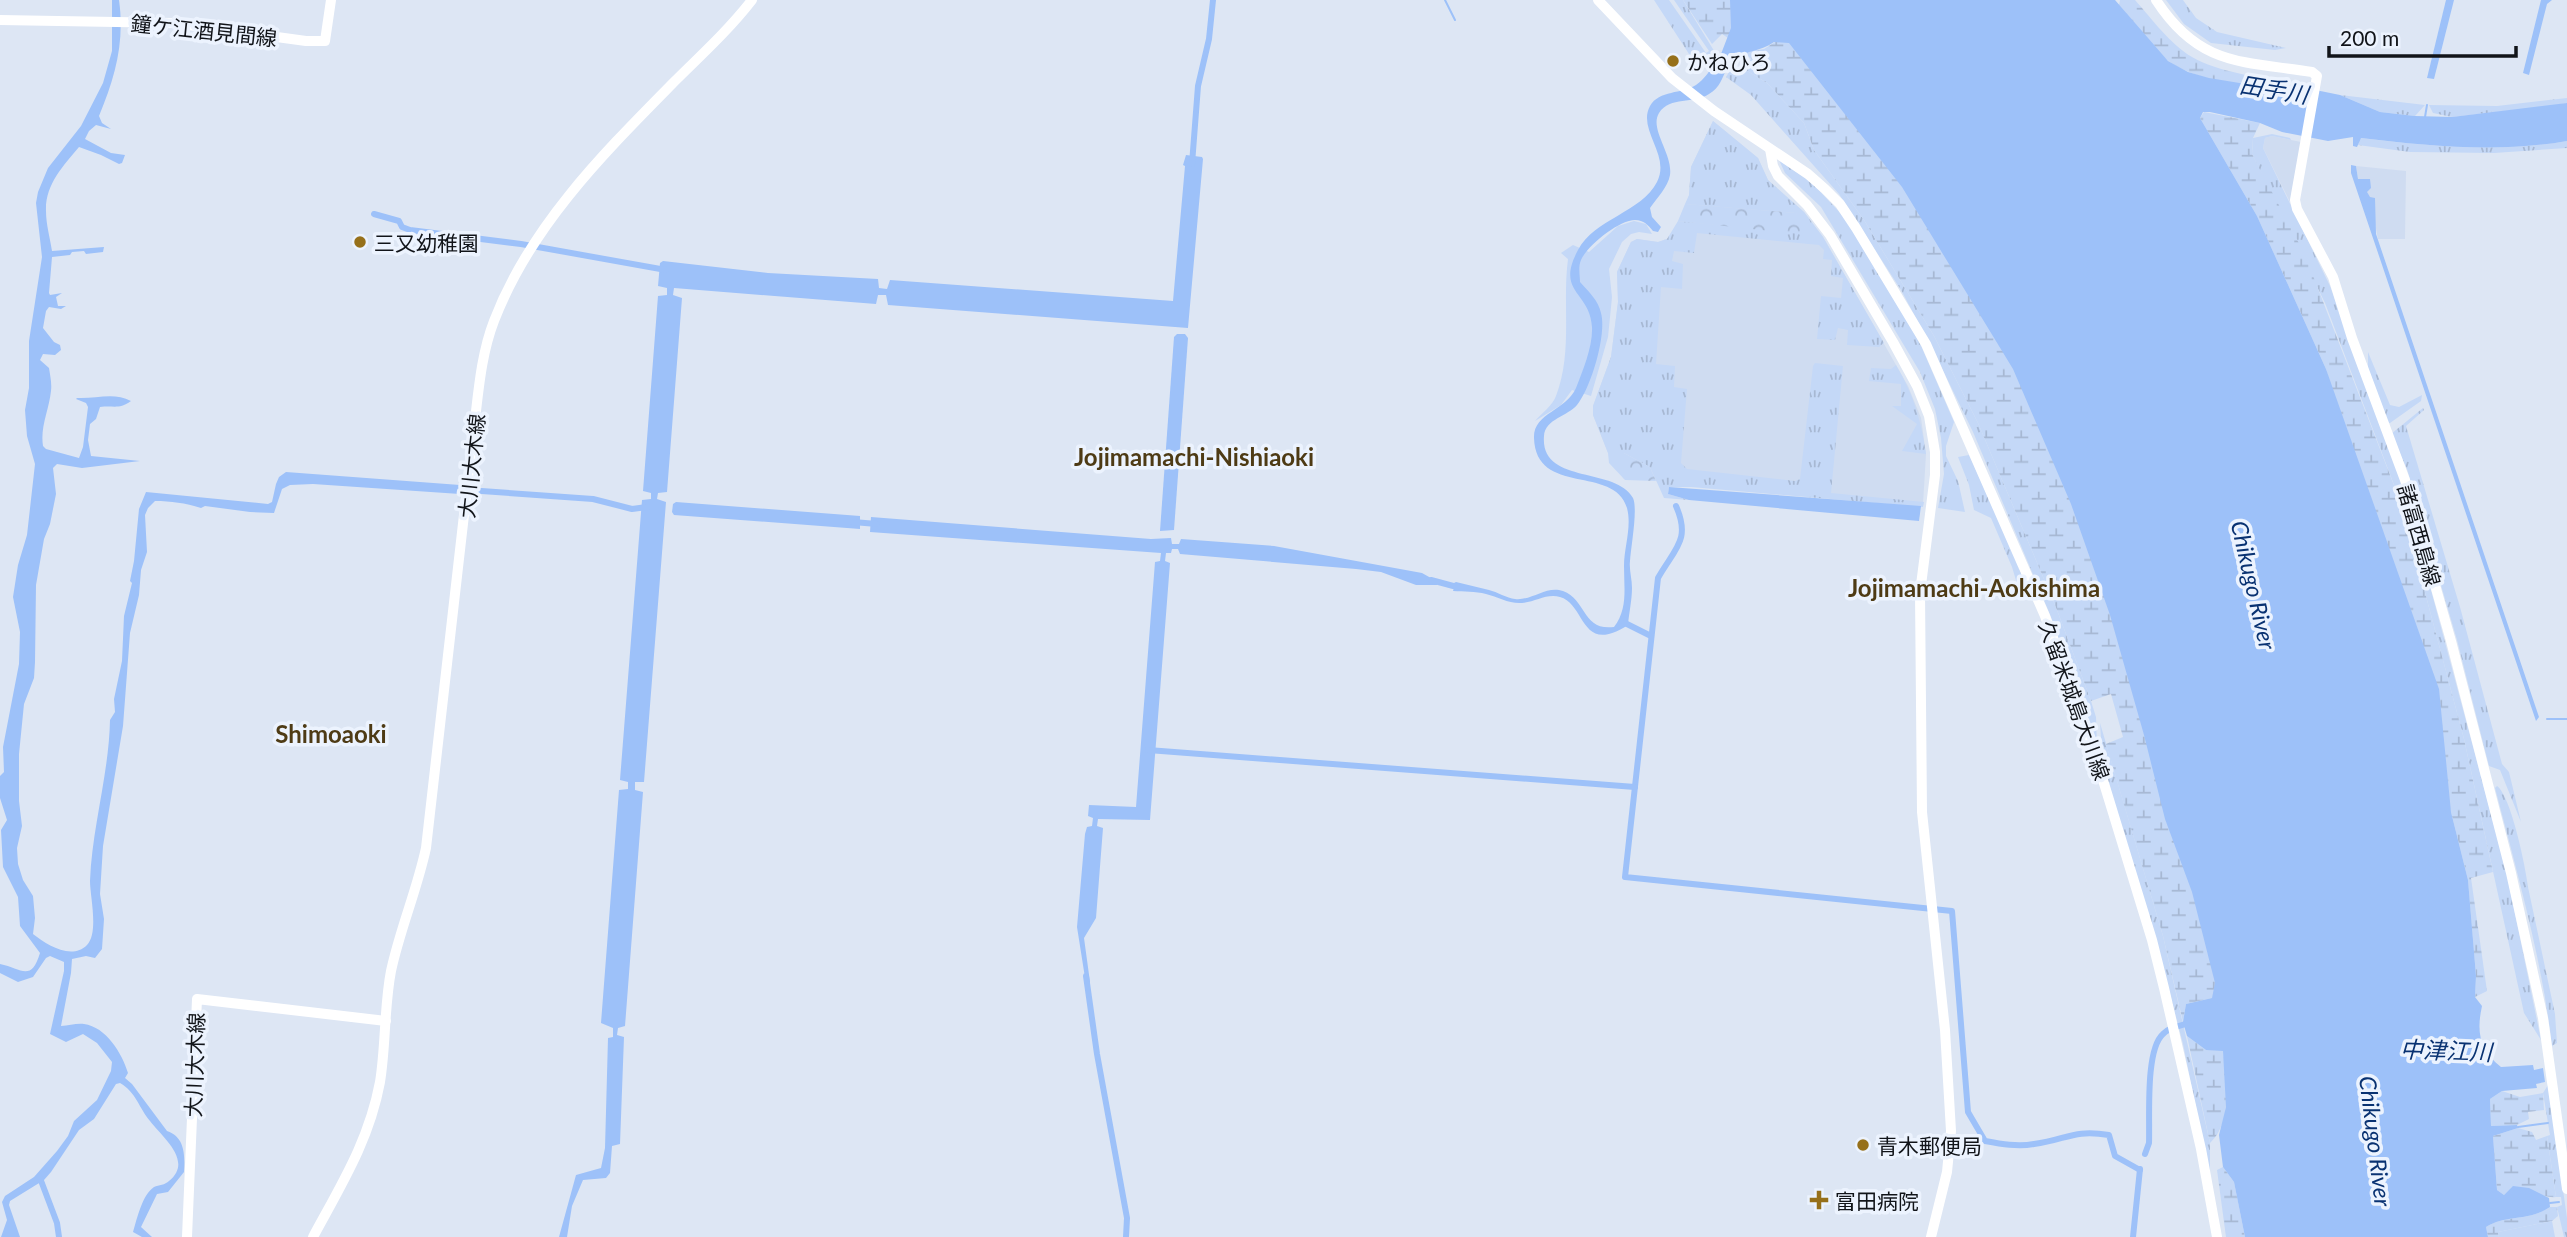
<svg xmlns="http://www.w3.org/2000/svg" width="2567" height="1237" font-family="Lato,'Noto Sans JP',sans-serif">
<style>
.built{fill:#cfdcf1}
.grass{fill:url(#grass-tufts)}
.forest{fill:url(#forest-crowns)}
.wetland{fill:url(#wetland-marsh)}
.green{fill:#c4d8f7}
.water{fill:#9dc1f9}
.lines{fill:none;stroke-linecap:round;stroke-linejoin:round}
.stream{stroke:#9dc1f9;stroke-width:2}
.canal{stroke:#9dc1f9;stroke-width:6}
.secondary{stroke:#fff;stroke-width:10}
.primary{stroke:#fff;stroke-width:10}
.poi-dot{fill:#96701a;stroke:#ecf3fe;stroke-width:2.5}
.labels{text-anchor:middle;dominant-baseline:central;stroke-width:7;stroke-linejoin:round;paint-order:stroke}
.street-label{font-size:21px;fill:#111419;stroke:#ecf3fe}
.poi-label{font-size:21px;fill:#111419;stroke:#ecf3fe;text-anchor:start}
.water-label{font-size:23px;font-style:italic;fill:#093272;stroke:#ecf3fe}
.quarter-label{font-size:24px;font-weight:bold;fill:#4e3b15;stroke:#ecf3fe}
</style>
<defs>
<pattern id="grass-tufts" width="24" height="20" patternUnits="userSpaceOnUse" patternTransform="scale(1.75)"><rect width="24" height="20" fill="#c4d8f7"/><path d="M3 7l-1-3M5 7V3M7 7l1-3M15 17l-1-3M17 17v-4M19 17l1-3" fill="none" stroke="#a7b8d3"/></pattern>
<pattern id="forest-crowns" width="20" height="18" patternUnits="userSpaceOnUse" patternTransform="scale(1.75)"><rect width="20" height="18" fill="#c4d8f7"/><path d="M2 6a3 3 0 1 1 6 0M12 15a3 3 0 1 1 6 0" fill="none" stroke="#a7b8d3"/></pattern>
<pattern id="wetland-marsh" width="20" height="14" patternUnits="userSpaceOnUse" patternTransform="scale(1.75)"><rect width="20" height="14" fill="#c4d8f7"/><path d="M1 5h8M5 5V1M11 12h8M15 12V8" fill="none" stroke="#a7b8d3"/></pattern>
</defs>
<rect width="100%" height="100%" fill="#dde6f4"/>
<g class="built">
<path d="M 1713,121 L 1758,158 L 1768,180 L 1804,212 L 1823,237 L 1908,386 L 1921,418 L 1926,454 L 1923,504 L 1656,481 L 1650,467 L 1624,453 L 1608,453 L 1593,415 L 1593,406 L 1611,357 L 1618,302 L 1617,272 L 1631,242 L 1637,239 L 1658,242 L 1667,239 L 1674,231 L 1689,196 L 1691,167 Z"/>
<path d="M 2272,136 L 2301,142 L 2290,202 L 2263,148 L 2265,138 Z"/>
<path d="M 2356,166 L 2406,171 L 2405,239 L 2378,239 L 2370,198 L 2358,179 Z"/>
</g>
<g class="grass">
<path d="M 1654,0 L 1669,0 L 1706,53 L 1709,51 L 1674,0 L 1683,0 L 1716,54 L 1708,64 L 1689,54 Z"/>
<path d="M 2166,0 L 2183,0 L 2196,18 L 2217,32 L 2286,48 L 2275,50 L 2211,43 L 2184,24 Z"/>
<path d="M 1732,67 L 1744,69 L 1767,83 L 1804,123 L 1814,150 L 1864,220 L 1934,336 L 1978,423 L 2057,610 L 2091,701 L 2096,717 L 2097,746 L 2051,617 L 1973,432 L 1931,346 L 1901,290 L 1839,194 L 1751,95 L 1726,77 Z"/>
<path d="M 2340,95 L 2425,105 L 2415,116 L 2380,112 Z"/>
<path d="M 2567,98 L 2567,103 L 2551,106 L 2452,117 L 2433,113 L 2429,105 L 2497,106 Z"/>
<path d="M 1713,121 L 1758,158 L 1768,180 L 1804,212 L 1823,237 L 1884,343 L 1879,347 L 1847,345 L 1848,330 L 1838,328 L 1835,340 L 1817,339 L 1821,296 L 1841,298 L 1843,278 L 1831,276 L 1832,260 L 1823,259 L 1824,250 L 1819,245 L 1697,233 L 1694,253 L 1674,251 L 1672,261 L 1683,264 L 1682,289 L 1661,287 L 1656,364 L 1675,366 L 1674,387 L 1687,389 L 1681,463 L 1687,469 L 1795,481 L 1800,479 L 1813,366 L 1815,363 L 1843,366 L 1831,493 L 1924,502 L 1923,507 L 1691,487 L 1669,487 L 1668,494 L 1689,500 L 1664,498 L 1650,467 L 1624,453 L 1608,453 L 1593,415 L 1593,406 L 1611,357 L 1618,302 L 1617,272 L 1631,242 L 1637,239 L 1658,242 L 1667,239 L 1678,221 L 1799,233 L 1796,213 L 1685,204 L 1689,195 L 1691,167 Z"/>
<path d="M 2272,134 L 2290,138 L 2291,140 L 2272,136 L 2265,138 L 2263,148 L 2330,286 L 2405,493 L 2506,870 L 2541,1040 L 2524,1013 L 2464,739 L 2402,506 L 2325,303 L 2252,154 L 2253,138 Z"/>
<path d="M 2360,138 C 2428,146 2499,153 2567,141 L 2567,148 L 2494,153 L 2410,152 L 2358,145 Z"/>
<path d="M 1779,160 L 1813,184 L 1844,217 L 1899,303 L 1922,348 L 1954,422 L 1946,446 L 1946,456 L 1958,481 L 1965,512 L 1938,508 L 1944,474 L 1941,438 L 1935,409 L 1920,372 L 1821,207 L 1785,173 Z"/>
<path d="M 2368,352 L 2390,405 L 2399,407 L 2422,395 L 2421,401 L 2390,423 L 2385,423 L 2368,374 Z"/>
<path d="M 1896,365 C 1914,396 1921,420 1926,454 L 1902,451 L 1917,424 L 1892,406 L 1901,406 L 1901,384 L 1869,381 L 1871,368 L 1891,369 Z"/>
<path d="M 2423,408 L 2424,410 L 2406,426 L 2460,607 L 2502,764 L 2509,772 L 2521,822 L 2500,770 L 2489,766 L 2457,640 L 2407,469 L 2391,434 Z"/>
<path d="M 1969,455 L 2032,594 L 2021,597 L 2012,567 L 1991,518 L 1974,510 L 1969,485 L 1958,457 Z"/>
<path d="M 2100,723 L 2163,936 L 2210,1143 L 2210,1176 L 2183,1044 L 2155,937 L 2103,767 Z"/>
<path d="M 2497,786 C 2511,796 2526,868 2528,887 L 2555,1014 L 2557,1043 L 2552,1046 C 2542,959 2517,872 2495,788 Z"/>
<path d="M 2548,1085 L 2567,1218 L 2567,1237 L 2564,1237 L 2557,1207 L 2562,1205 L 2561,1197 L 2556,1197 L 2547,1136 L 2550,1135 L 2543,1093 Z"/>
</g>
<g class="forest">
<path d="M 1685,204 L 1796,213 L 1802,226 L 1799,234 L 1678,221 Z"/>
<path d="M 1608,453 L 1624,453 L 1650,467 L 1656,481 L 1625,480 L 1609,463 Z"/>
</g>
<g class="wetland">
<path d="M 1683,0 L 1772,0 L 1728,38 L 1722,34 L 1712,44 Z"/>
<path d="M 2120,0 L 2135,0 C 2152,19 2170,44 2192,57 C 2219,73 2260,76 2291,85 C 2257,89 2198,82 2170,62 C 2152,49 2134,22 2119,5 Z"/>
<path d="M 1794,30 L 2048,357 L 2223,981 L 2212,998 L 2186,1004 L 2183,1022 L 2163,936 L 2106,744 L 2123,737 L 2111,694 L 2091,701 L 2057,610 L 1978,423 L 1934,336 L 1864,220 L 1814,150 L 1804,123 L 1767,83 L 1744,69 L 1751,59 L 1744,52 L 1764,49 Z"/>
<path d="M 2204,112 L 2260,123 L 2253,138 L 2252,154 L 2305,255 L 2402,506 L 2464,739 L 2493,872 L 2471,878 L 2487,991 L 2475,997 L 2476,976 L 2468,880 L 2451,812 L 2326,369 L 2257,216 L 2200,118 Z"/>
<path d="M 2187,1036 L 2206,1050 L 2223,1050 C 2227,1079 2233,1122 2210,1143 Z"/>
<path d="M 2502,1091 L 2520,1097 L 2543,1093 L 2544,1110 L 2528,1112 L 2529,1119 L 2517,1125 L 2491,1126 L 2490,1099 Z"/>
<path d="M 2518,1128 L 2532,1132 L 2536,1140 L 2547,1136 L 2556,1197 C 2546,1199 2529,1188 2513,1187 L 2504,1195 L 2497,1190 L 2493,1136 Z"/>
<path d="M 2223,1167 L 2234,1182 L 2245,1237 L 2226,1237 L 2217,1170 Z"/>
<path d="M 2550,1207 L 2557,1207 L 2558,1216 L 2552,1221 L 2498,1232 L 2499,1237 L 2488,1237 L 2486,1227 C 2507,1214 2528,1222 2550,1207 Z"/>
</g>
<g class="green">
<path d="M 1634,221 L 1646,224 L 1652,234 L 1639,232 L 1631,234 L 1622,242 L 1609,269 L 1612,297 L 1608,337 L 1591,396 L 1572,390 L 1561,405 L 1535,421 C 1542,413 1553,405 1556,396 C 1573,352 1562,304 1568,259 L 1561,253 L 1573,245 L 1589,252 L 1618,226 Z"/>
<path d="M 2552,1221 L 2555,1237 L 2499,1237 L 2498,1232 Z"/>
</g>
<g class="water">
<path d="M 112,0 L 119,0 C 125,42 115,78 99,116 L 102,123 L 111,129 L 96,125 L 89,131 L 85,139 L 111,153 L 125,155 L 122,163 L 119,164 L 101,155 L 79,147 C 63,166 45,185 46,211 C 46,224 50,238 52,251 L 104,247 L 103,252 L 86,254 L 84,251 L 72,252 L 70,255 L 52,257 L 49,293 L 50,295 L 62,293 L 56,297 L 58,306 L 66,306 L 61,309 L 49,307 L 46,311 L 43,328 L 54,342 L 60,345 L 61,350 L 55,355 L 43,354 L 40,360 L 49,368 C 50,375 52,383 51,391 C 49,410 40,427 43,446 L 46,449 L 79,458 L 83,447 L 88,407 L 86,403 L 76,399 L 77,398 C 96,399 114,392 131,401 C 118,410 114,405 100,407 L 96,419 L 90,424 L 88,440 L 91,456 L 140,461 L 82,468 L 57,464 L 53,468 L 56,494 L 50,524 L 44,539 L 36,585 L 35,662 L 34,678 L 24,704 L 19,754 L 19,801 L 22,826 L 17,848 L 18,864 L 23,880 L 33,896 L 35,918 L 33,934 C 46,944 71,961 87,945 C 99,933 90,896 90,881 C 92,827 109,774 110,720 L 115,712 L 114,699 L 122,661 L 124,616 L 132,583 L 130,581 L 134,561 L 139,509 L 146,492 L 268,504 L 272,502 L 276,484 L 279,477 L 286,472 L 460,485 L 460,494 L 313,484 L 290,485 L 282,489 L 274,513 L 250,512 L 205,506 L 201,508 C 185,503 171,501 155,501 L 148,508 L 145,515 L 147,552 L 141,570 L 139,595 L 130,633 L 123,726 L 103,846 L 100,894 L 104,919 L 102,949 L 95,958 L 86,956 L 72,959 L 71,973 L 61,1026 C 69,1026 76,1023 84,1024 C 106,1027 122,1053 128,1073 L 125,1078 L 132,1084 L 167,1131 C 185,1137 185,1155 184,1172 L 168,1192 L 157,1194 L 141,1227 L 152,1237 L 142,1237 L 133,1232 C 137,1219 142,1195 154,1187 C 159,1185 165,1185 169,1181 C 194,1161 162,1137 150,1121 C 139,1108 136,1092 120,1083 L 116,1084 L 94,1119 L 79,1130 L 51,1172 L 44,1180 L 10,1201 L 9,1205 L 20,1237 L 1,1237 L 7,1220 L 2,1202 L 5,1196 L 34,1177 L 57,1151 L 68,1136 L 74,1121 L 97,1100 L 111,1071 L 112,1062 L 97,1043 L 83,1034 L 66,1042 L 50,1034 L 64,971 L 64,962 L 50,956 L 46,958 L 33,977 L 18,982 L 0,973 L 0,964 C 21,968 31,983 40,953 L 20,926 L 18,897 L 3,867 L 1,830 L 7,820 L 0,798 L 0,776 L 4,772 L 3,747 L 19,664 L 20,632 L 13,597 L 18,565 L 27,535 L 35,464 L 27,436 L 25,410 L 29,388 L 29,341 L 42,257 L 36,203 L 38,192 L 48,168 L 81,126 L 103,83 L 112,51 Z"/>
<path d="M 1730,0 L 2115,0 L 2168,61 L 2188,72 L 2209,78 L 2270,88 L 2291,85 L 2340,95 L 2380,112 L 2415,116 L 2452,117 L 2567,103 L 2567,141 C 2499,153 2428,146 2361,138 L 2357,147 L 2353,146 L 2353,137 L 2328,141 L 2282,132 L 2260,123 L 2210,112 L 2203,112 L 2200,118 L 2257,216 L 2326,369 L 2439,689 L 2451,812 L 2468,880 L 2476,976 L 2475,997 L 2482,1006 C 2476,1033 2480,1050 2501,1067 L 2533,1065 L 2534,1070 L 2543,1068 L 2545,1082 L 2536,1084 L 2537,1088 L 2502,1091 L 2490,1099 L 2491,1126 L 2517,1125 L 2518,1128 L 2493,1136 L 2497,1190 L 2504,1195 L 2513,1186 L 2529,1188 L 2549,1198 L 2550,1207 C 2528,1222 2507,1214 2486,1227 L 2488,1237 L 2245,1237 L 2234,1182 L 2223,1167 L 2219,1135 L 2226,1107 L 2223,1051 L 2206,1050 L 2187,1036 L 2183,1022 L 2186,1004 L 2212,998 L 2215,983 L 2192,892 L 2165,819 L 2144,735 L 2110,615 L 2071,504 L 2013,369 L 1902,187 L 1789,43 L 1774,42 C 1760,52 1748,49 1734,60 L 1730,58 L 1727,63 L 1722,60 L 1724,55 L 1721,54 L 1731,28 Z"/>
<path d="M 2446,0 L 2454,0 L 2434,79 L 2427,78 Z"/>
<path d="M 2541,0 L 2552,0 L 2547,4 L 2529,75 L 2523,73 Z"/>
<path d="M 1716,61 L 1727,68 C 1722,78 1720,88 1709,94 C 1694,104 1670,96 1659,113 C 1649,129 1673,154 1670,175 C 1668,187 1657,198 1650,208 L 1652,217 L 1661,227 L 1658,232 L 1653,231 C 1648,225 1644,220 1635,220 C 1619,220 1587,246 1581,260 C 1578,267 1580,275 1580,282 C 1589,292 1598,300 1601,313 C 1607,334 1591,388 1577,405 C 1568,416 1545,419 1544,436 C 1540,485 1616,466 1633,498 C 1638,509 1631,546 1630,561 C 1629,570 1632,579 1632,588 C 1632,600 1629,613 1628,625 C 1580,656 1586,604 1560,597 C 1547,593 1535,602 1522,603 C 1509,604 1498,597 1486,594 C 1475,591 1464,592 1453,591 L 1454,588 L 1450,587 L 1452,584 L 1456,582 C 1467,585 1478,587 1489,590 C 1497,592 1507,598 1515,599 C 1532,601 1546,585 1563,591 C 1587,600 1582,631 1614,627 C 1628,609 1624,588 1624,566 C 1624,547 1632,527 1627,508 C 1614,464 1536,497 1534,438 C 1533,413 1566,411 1576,388 C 1583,370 1593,346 1592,327 C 1590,291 1555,293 1578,250 C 1594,219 1642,212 1657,182 C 1671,155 1637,130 1650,106 C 1659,90 1682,94 1696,85 C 1704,80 1711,69 1716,61 Z"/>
<path d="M 1186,155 L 1202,157 L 1203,159 L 1188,328 L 888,305 L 886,295 L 878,295 L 876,304 L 674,288 L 673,295 L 682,298 L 667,492 L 658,493 L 657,499 L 666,502 L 644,782 L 635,782 L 635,790 L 643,792 L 625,1026 L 618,1028 L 617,1035 L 624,1037 L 620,1144 L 612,1146 L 610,1173 L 606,1178 L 583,1180 L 572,1206 L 567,1237 L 559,1237 L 576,1175 L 601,1168 L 605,1148 L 608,1038 L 613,1037 L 613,1028 L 601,1023 L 619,790 L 628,789 L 628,782 L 620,780 L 642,500 L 651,499 L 651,493 L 643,491 L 658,296 L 667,295 L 667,288 L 658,286 L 660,263 L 663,261 L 768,273 L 878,279 L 879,288 L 887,289 L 890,280 L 1173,301 L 1185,166 L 1183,165 Z"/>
<path d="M 2351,165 L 2356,166 L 2358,179 L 2370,179 L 2371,188 L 2367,192 L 2370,197 L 2375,198 L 2376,234 L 2539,717 L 2536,721 L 2351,173 Z"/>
<path d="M 1177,334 L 1185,334 L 1188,338 L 1174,530 L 1160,531 L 1174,337 Z"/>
<path d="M 1669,487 L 1921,506 L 1919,521 L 1689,500 L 1668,494 Z"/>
<path d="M 676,502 L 860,516 L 860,529 L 674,515 L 672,512 L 673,504 Z"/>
<path d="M 871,517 L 1151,539 L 1171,538 L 1172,544 L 1179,544 L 1181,539 L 1274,546 L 1422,573 L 1438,582 L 1437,585 L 1416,585 L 1381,572 L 1356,569 L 1180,554 L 1178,549 L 1172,549 L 1171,553 L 1166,553 L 1165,561 L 1170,563 L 1150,820 L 1098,819 L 1097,826 L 1103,828 L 1096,918 L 1084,938 L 1090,982 L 1086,984 L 1077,927 L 1085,834 L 1087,827 L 1092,826 L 1093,818 L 1088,816 L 1089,805 L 1136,807 L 1155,562 L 1160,561 L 1161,553 L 870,532 Z"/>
</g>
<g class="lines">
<g class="stream">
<path d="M 1445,0 L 1455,20"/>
<path d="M 2425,117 L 2427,105"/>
<path d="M 2547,719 L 2567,719"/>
<path d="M 2518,1127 L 2548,1123"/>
<path d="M 2550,1203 L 2559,1202"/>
</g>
<g class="canal">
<path d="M 1192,164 L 1198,86 L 1209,39 L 1213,0"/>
<path d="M 374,214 L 399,221 L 402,227 L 410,230 L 521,244 L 666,270"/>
<path d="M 453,489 L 593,499 L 632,509 L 647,507"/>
<path d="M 1676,506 C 1691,540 1675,548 1658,578 L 1625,877 L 1952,911 L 1968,1112 L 1985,1141 C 2001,1144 2018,1147 2034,1144 C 2067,1140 2072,1129 2109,1135 L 2115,1156 L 2140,1170"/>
<path d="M 853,522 L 877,524"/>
<path d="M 1431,580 L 1457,587"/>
<path d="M 1625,623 L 1651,636"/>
<path d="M 1148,750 L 1635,787"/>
<path d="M 1086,976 L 1097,1054 L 1127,1218 L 1126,1237"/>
<path d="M 2145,1154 L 2149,1143 C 2150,1118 2145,1050 2163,1034 C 2169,1027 2180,1026 2189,1023"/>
<path d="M 40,1178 L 57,1223 L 59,1237"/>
<path d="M 2133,1237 L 2140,1169"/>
</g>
<path class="secondary" d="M 0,20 L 174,23 L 306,41 L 325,41 L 331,0"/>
<g class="primary">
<path d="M 1598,0 L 1672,78 L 1714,111 L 1808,174 L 1825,189 L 1840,204 L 1856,228 L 1926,344 L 2045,616 L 2091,741 L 2152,940 L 2164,988 L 2201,1149 L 2217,1237"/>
<path d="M 2156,0 C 2199,66 2241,61 2312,72 L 2317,76 L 2295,200 L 2297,209 L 2333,277 L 2352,338 L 2405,480 L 2451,641 L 2511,873 L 2543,1018 L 2567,1189"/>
<path d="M 1770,149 L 1773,166 L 1778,176 L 1807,205 L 1830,235 L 1893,342 L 1917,386 L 1929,416 L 1935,452 L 1935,475 L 1920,593 L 1922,812 L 1945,1030 L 1951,1131 L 1947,1172 L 1931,1237"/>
<path d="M 187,1237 L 197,999 L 386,1021"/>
<path d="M 313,1237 C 341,1185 369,1141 380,1082 C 386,1045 384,1007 391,971 C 400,929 417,890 426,848 L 473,436 C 478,399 480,357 494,321 C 530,227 602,155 671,85 C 699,57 728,31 752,0"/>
</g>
</g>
<g class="poi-dot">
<circle cx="1673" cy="61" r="7"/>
<circle cx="360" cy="242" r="7"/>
<circle cx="1863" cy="1145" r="7"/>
<path d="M1815.5 1189.5h7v7h7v7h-7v7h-7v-7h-7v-7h7z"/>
</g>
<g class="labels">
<g class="street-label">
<text transform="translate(204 30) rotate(6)">鐘ケ江酒見間線</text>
<text transform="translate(471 466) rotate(-84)">大川大木線</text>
<text transform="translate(2420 535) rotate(74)">諸富西島線</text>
<text transform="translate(2075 700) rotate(70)">久留米城島大川線</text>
<text transform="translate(194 1065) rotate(-88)">大川大木線</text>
</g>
<g class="poi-label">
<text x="1687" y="61">かねひろ</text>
<text x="374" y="242">三又幼稚園</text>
<text x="1877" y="1145">青木郵便局</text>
<text x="1835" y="1200">富田病院</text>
</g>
<g class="water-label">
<text transform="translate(2274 89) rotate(9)">田手川</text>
<text transform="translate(2254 585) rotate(77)">Chikugo River</text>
<text transform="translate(2446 1050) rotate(2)">中津江川</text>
<text transform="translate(2376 1141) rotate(83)">Chikugo River</text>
</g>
<g class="quarter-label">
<text x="1194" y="456">Jojimamachi-Nishiaoki</text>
<text x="1974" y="587">Jojimamachi-Aokishima</text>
<text x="331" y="733">Shimoaoki</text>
</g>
</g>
<path d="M2329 46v10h187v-10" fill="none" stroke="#111419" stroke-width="3.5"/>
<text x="2340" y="46" font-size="21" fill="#111419" stroke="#ecf3fe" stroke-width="5" paint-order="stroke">200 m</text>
</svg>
